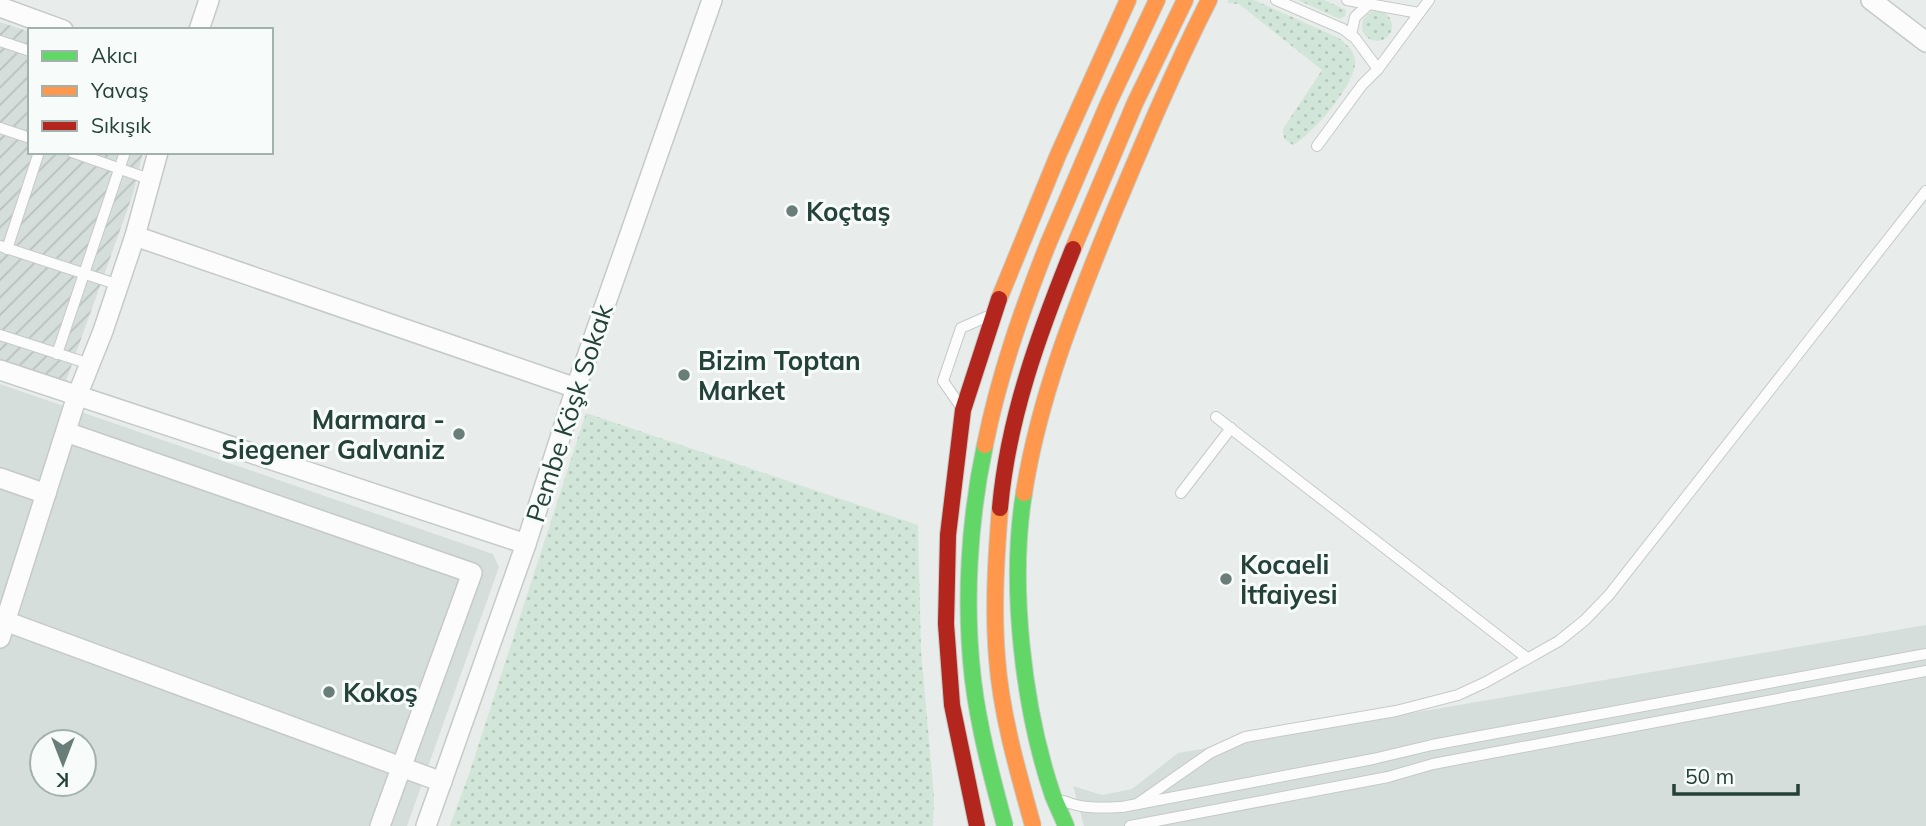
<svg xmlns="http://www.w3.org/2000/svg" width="1926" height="826" font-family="Mulish,sans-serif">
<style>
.built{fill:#d6dedb;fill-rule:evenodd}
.industrial{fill:url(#industrial-furrows)}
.grass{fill:url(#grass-dots)}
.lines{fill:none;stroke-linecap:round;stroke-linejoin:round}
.lane-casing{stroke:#c5cac8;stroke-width:12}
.street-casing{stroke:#c5cac8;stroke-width:22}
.fast-casing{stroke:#c3ccc9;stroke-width:18}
.slow-casing{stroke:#c3ccc9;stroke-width:18}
.jam-casing{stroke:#c3ccc9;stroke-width:18}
.lane{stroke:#fcfcfc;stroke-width:10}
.street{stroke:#fcfcfc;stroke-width:19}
.fast{stroke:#63d668;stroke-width:16}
.slow{stroke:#ff974d;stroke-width:16}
.jam{stroke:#b3261e;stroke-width:16}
.fast-bridge-casing{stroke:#c3ccc9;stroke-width:18;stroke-linecap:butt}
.slow-bridge-casing{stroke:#c3ccc9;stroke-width:18;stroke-linecap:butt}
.jam-bridge-casing{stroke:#c3ccc9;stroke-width:18;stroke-linecap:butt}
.fast-bridge{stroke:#63d668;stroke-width:16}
.slow-bridge{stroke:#ff974d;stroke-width:16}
.jam-bridge{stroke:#b3261e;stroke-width:16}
.poi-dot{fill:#697e78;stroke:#f7fbf9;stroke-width:2.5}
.labels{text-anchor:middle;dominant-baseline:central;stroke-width:6;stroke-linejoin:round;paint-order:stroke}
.poi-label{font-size:26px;font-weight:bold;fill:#24423a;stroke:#f7fbf9;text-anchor:start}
.street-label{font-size:26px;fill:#24423a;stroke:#f7fbf9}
</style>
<defs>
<pattern id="industrial-furrows" width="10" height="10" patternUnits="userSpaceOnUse" patternTransform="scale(1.75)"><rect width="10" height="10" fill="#d6dedb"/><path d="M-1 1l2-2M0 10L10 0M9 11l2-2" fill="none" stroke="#b8c0bd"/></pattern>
<pattern id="grass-dots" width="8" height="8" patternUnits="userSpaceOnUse" patternTransform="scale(1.75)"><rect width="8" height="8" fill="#d1e6d8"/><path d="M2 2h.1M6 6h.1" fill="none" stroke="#b3c6ba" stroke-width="1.8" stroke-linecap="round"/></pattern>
</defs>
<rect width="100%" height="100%" fill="#e8edeb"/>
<g class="built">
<path d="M 0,384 L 493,554 L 499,567 L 407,826 L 0,826 ZM 42,742 L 84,742 L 84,784 L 42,784 Z"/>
<path d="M 1926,625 L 1926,826 L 1084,826 L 1073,786 L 1102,795 L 1132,789 L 1178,753 Z"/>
</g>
<path class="industrial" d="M 0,22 L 30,32 L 30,152 L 143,152 L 133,194 L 66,381 L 0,359 Z"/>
<g class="grass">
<path d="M 1229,0 L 1254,0 L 1339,38 C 1346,44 1353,49 1355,59 C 1359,81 1312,135 1293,145 L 1284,139 L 1283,129 L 1322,70 L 1239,4 L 1227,3 Z"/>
<path d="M 1298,0 L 1324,0 L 1346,10 L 1345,16 L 1340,19 Z"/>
<circle cx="1377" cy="26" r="15"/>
<path d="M 586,413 L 918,525 L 921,650 L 934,797 L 933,826 L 450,826 L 470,771 Z"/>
</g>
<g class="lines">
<defs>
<g id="lane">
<path d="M 1276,0 L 1343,29 L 1355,38 L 1378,69"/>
<path d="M 1347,0 L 1419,13"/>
<path d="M 1351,35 L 1355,17 L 1369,4"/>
<path d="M 0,41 L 30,51"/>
<path d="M 0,128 L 30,138"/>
<path d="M 1317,146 L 1362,85 L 1378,69 L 1429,0"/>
<path d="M 72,152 L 149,179"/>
<path d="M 0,246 L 119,285"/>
<path d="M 7,249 L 39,152"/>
<path d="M 0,335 L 90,364"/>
<path d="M 57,354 L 125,152"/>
<path d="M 959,404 L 943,381 L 961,328 L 986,317"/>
<path d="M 1216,417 L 1527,658"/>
<path d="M 1181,493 L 1231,428"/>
<path d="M 1064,801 C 1083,809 1101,808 1122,807 L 1373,759 L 1432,745 L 1926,654"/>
<path d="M 1137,804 L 1210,753 L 1245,737 L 1396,711 L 1458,695 L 1486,682 L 1559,641 L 1585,620 L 1609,595 L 1926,191"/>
<path d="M 1130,826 L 1388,777 L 1433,764 L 1926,671"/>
</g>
<g id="street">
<path d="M 1871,0 L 1926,42"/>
<path d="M 0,7 L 63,30"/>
<path d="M 199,30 L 209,0"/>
<path d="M 135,236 L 576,388"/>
<path d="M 0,370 L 526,544"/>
<path d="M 66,432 L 472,573 L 380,826"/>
<path d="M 0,478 L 46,494"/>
<path d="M 5,621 L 442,782"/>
<path d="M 0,638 L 77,396 L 103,331 L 135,236 L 158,152"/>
<path d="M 426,826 L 526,544 L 576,388 L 712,0"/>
</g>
<path id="fast" d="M 1024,493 C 1009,585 1023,708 1053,796 C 1057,806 1062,816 1066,826"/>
<g id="slow">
<path d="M 1048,244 L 1108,104 L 1157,0"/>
<path d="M 1073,249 L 1135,103 L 1185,0"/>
<path d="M 999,299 L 1058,155 L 1128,0"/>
<path d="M 1024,493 C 1039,397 1075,308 1111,219 C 1142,145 1173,71 1209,0"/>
</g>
<path id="jam" d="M 977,826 L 952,705 L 946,624 L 948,535 L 963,410 L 999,299"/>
</defs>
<use href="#lane" class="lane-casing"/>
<use href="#street" class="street-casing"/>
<use href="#fast" class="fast-casing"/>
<use href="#slow" class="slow-casing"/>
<use href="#jam" class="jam-casing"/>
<use href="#lane" class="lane"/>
<use href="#street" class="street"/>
<use href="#fast" class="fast"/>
<use href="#slow" class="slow"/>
<use href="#jam" class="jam"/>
<defs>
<path id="fast-bridge" d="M 985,445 C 969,520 964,603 973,680 C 979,729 992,778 1005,826"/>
<g id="slow-bridge">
<path d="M 985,445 C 999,375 1022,310 1048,244"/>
<path d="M 1000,508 C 996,559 993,608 997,658 C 1001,714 1018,772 1033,826"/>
</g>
<path id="jam-bridge" d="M 1000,508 C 1008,418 1039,333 1073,249"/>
</defs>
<use href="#fast-bridge" class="fast-bridge-casing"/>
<use href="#slow-bridge" class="slow-bridge-casing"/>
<use href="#jam-bridge" class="jam-bridge-casing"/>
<use href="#fast-bridge" class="fast-bridge"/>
<use href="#slow-bridge" class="slow-bridge"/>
<use href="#jam-bridge" class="jam-bridge"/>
</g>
<g class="poi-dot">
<circle cx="792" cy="211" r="7"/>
<circle cx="684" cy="375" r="7"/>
<circle cx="459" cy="434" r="7"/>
<circle cx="1226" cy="579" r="7"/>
<circle cx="329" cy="692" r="7"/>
</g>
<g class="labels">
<g class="poi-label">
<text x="806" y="211">Koçtaş</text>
<text x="698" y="360">Bizim Toptan<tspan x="698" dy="30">Market</tspan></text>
<text x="445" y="419" text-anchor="end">Marmara -<tspan x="445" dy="30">Siegener Galvaniz</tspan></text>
<text x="1240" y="564">Kocaeli<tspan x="1240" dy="30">İtfaiyesi</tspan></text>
<text x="343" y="692">Kokoş</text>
</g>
<g class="street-label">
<text transform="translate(569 413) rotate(-72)">Pembe Köşk Sokak</text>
</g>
</g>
<rect x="28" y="28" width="245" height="126" fill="#f7fbf9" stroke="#a3b1ad" stroke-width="2"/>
<rect x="42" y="51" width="35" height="10" fill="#63d668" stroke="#a3b1ad" stroke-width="2"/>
<text x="91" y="63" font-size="21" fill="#24423a">Akıcı</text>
<rect x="42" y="86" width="35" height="10" fill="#ff974d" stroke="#a3b1ad" stroke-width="2"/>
<text x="91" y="98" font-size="21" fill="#24423a">Yavaş</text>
<rect x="42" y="121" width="35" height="10" fill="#b3261e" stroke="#a3b1ad" stroke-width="2"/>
<text x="91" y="133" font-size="21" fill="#24423a">Sıkışık</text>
<g transform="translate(63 763) rotate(180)"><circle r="33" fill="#f7fbf9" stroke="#a3b1ad" stroke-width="2"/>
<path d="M0-5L12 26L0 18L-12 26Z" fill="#697e78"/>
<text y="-10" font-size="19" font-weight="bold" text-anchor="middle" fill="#24423a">K</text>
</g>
<path d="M1674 784v10h124v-10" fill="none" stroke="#24423a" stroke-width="3.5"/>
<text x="1685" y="784" font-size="21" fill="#24423a" stroke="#f7fbf9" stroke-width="5" paint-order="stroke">50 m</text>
</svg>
